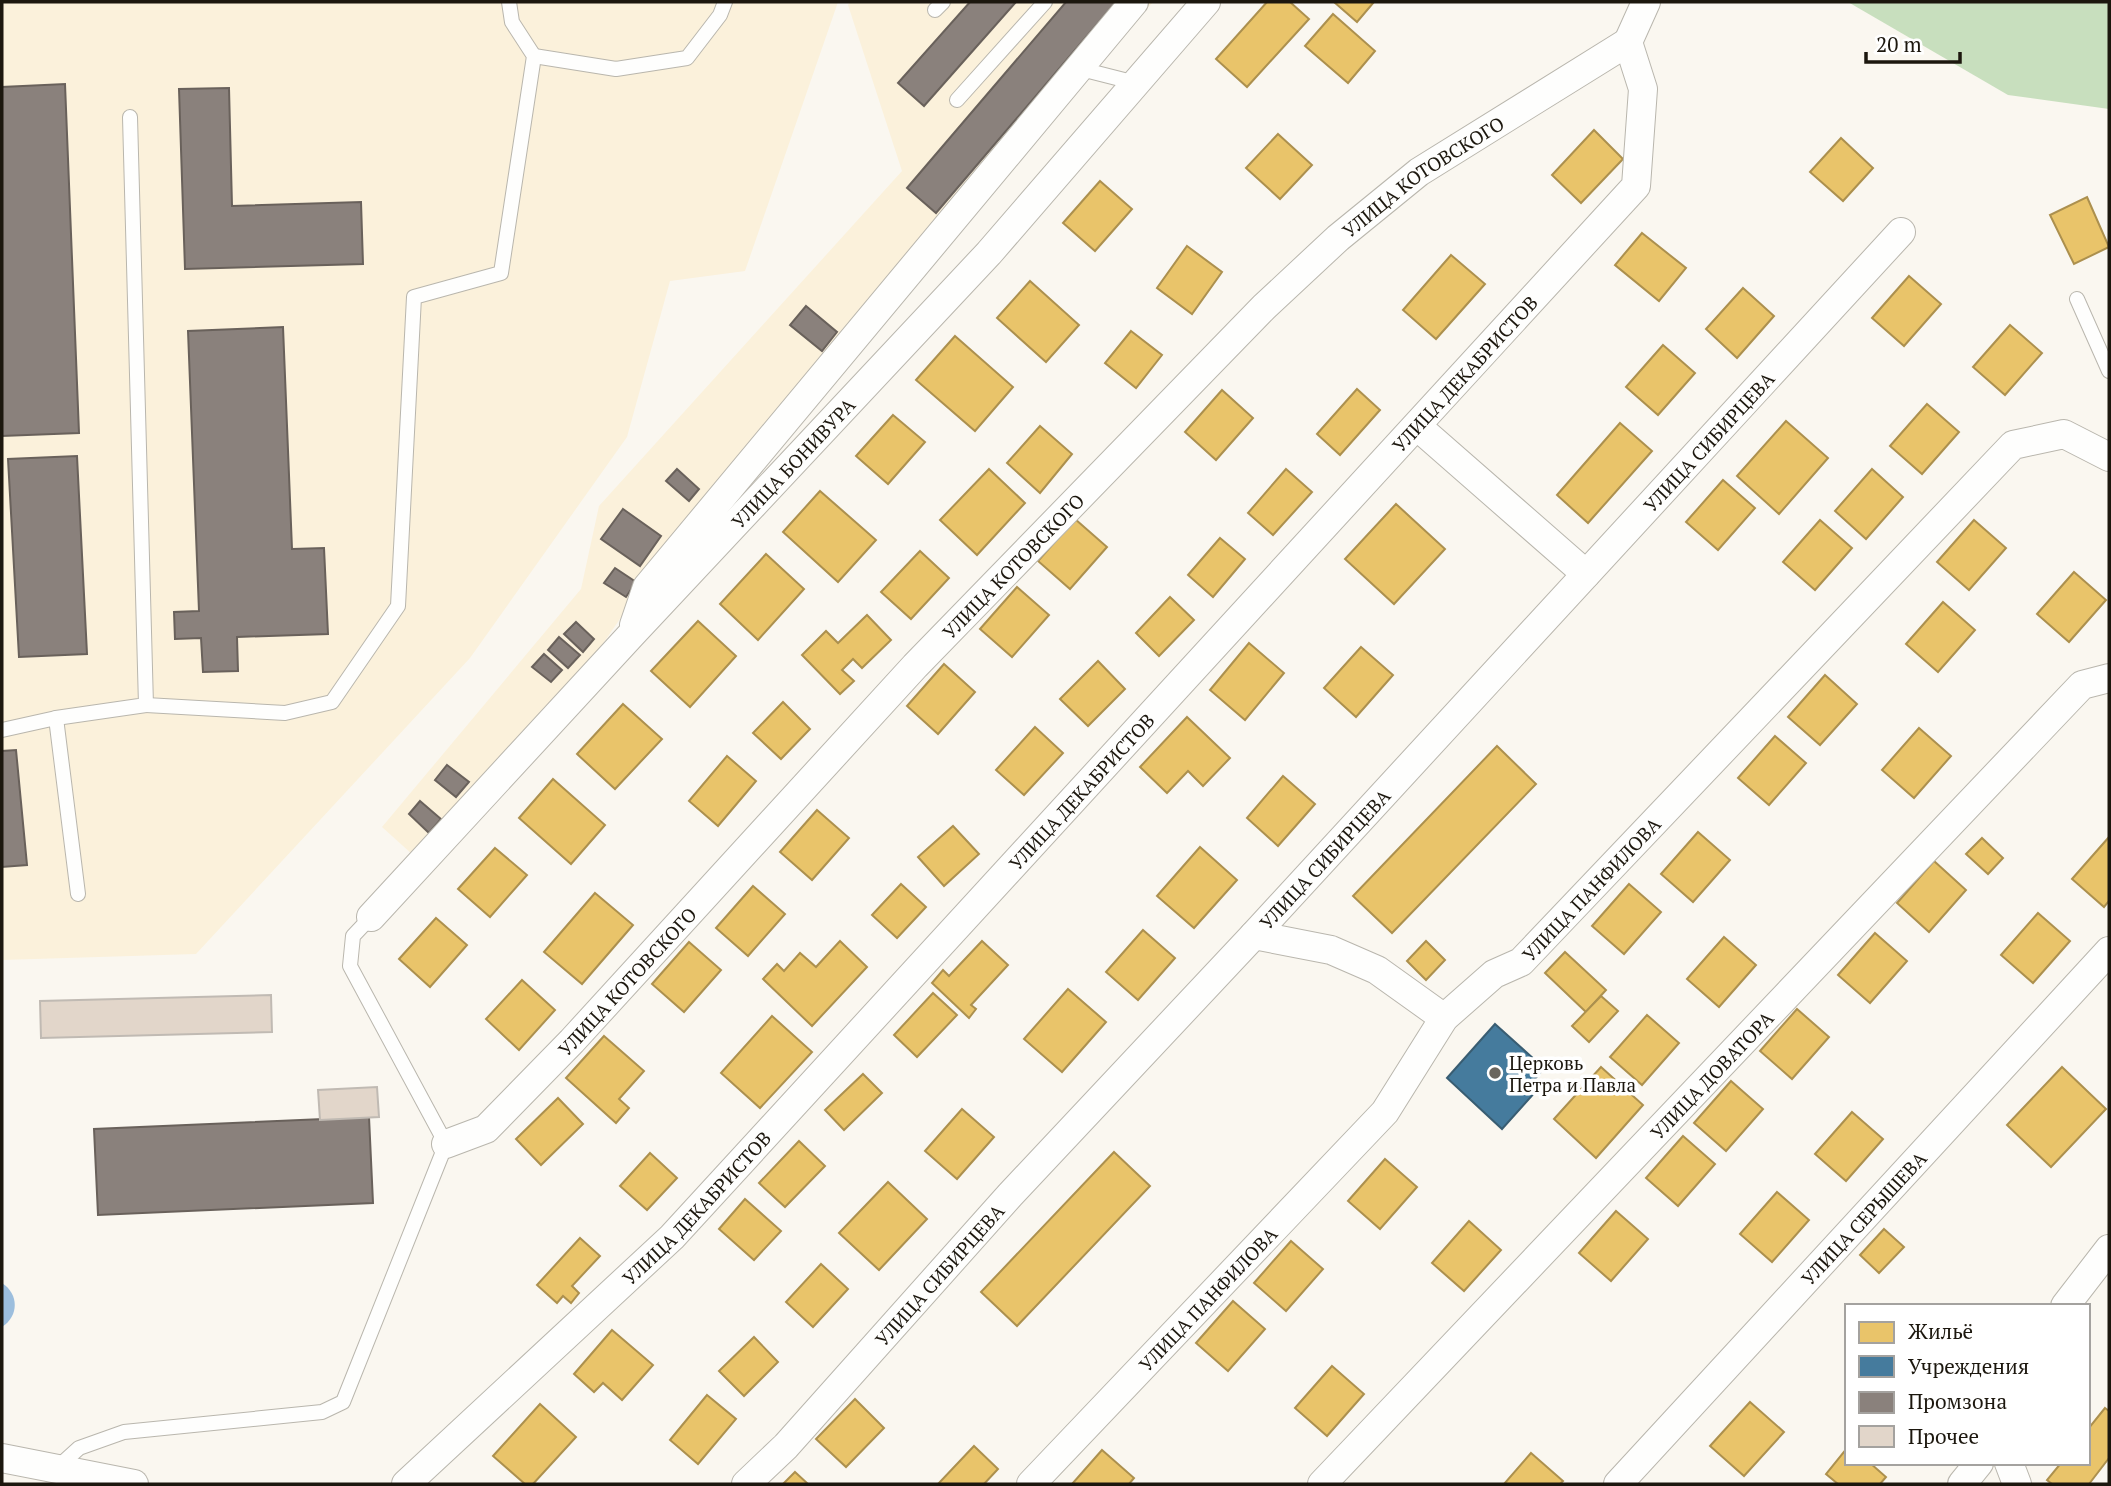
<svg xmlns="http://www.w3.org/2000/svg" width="2111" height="1486" font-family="'PT Serif',serif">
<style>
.built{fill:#fbf1db}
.forest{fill:#c8dfbe}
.water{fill:#9cbedd}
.homes{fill:#e9c46a;stroke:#ac904e;stroke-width:2}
.public{fill:#457b9d;stroke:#395d72;stroke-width:2}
.industry{fill:#8a817c;stroke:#69615b;stroke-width:2}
.building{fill:#e2d6ca;stroke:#c0bab3;stroke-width:2}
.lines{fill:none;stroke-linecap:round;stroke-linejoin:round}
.service-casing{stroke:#b9b6ad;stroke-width:16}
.minor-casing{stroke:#b9b6ad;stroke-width:30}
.service{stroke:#fefefd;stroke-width:14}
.minor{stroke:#fefefd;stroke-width:28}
.poi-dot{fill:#6a655d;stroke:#fff;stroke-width:2.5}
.labels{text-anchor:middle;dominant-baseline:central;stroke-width:7;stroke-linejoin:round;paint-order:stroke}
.street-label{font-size:19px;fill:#1c170e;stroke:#fff}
.poi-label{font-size:19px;fill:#1c170e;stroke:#fff;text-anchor:start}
</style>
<rect width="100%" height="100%" fill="#faf7f0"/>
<g class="built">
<path d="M 2,2 L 838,2 L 745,271 L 670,281 L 627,437 L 470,658 L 196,954 L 2,960 Z"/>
<path d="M 850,2 L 1153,2 L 660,561 L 593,658 L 413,855 L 382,827 L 581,589 L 599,506 L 902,171 L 848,5 Z"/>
</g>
<path class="forest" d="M 1848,2 L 2109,2 L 2109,109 L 2008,95 Z"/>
<path class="water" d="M 2,1283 C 19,1294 19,1316 2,1327 Z"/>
<g class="homes">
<path d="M 1267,2 L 1290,2 L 1309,19 L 1247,87 L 1216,59 Z"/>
<path d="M 1334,2 L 1374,2 L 1357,22 Z"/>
<path d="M 1333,14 L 1375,51 L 1348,83 L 1305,46 Z"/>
<path d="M 1594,130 L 1623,159 L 1581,203 L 1552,175 Z"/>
<path d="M 1278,134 L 1312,165 L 1280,199 L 1246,168 Z"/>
<path d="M 1841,138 L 1873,168 L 1843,201 L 1810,172 Z"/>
<path d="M 1100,181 L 1132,209 L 1095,251 L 1063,223 Z"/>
<path d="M 2087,197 L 2109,247 L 2074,264 L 2050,215 Z"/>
<path d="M 1642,233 L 1686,268 L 1659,301 L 1615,265 Z"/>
<path d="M 1187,246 L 1222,272 L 1192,314 L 1157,288 Z"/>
<path d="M 1451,255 L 1485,284 L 1436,339 L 1403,310 Z"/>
<path d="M 1909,276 L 1941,304 L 1904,346 L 1872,318 Z"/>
<path d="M 1030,281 L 1079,325 L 1046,362 L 997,318 Z"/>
<path d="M 1743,288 L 1774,316 L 1737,358 L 1706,329 Z"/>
<path d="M 2010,325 L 2042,353 L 2005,395 L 1973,367 Z"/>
<path d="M 1131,331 L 1162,355 L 1136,388 L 1105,363 Z"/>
<path d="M 955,336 L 1013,387 L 975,431 L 916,380 Z"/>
<path d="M 1663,345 L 1695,373 L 1658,415 L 1626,387 Z"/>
<path d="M 1357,389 L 1380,410 L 1340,455 L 1317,434 Z"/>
<path d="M 1222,390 L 1253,418 L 1216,460 L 1185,432 Z"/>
<path d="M 1927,404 L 1959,432 L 1922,474 L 1890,446 Z"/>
<path d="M 893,415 L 925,442 L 888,484 L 856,456 Z"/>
<path d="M 1786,421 L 1828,458 L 1779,514 L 1737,476 Z"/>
<path d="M 1620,423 L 1652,451 L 1588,523 L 1557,495 Z"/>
<path d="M 1040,426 L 1072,454 L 1040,493 L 1007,463 Z"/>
<path d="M 989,469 L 1025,503 L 977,555 L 940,520 Z"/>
<path d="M 1286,469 L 1312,492 L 1273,535 L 1248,513 Z"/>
<path d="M 1872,469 L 1903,497 L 1866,539 L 1835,511 Z"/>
<path d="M 1723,480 L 1755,508 L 1718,550 L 1686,522 Z"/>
<path d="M 820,491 L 876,540 L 838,582 L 783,532 Z"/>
<path d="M 1396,504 L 1445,549 L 1394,604 L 1345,559 Z"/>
<path d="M 1075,519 L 1107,547 L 1070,589 L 1038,561 Z"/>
<path d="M 1820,520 L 1852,548 L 1815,590 L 1783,562 Z"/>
<path d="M 1974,520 L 2006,548 L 1969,590 L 1937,562 Z"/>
<path d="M 1220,538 L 1245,559 L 1213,597 L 1188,575 Z"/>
<path d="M 920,551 L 949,578 L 911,619 L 881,592 Z"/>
<path d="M 766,554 L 804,589 L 758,640 L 720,604 Z"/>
<path d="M 2074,572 L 2106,600 L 2069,642 L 2037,614 Z"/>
<path d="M 1017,587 L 1049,615 L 1012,657 L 980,629 Z"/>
<path d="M 1170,597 L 1194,620 L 1159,656 L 1136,633 Z"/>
<path d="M 1943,602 L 1975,630 L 1938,672 L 1906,644 Z"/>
<path d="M 867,615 L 891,640 L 862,668 L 853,659 L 842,670 L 854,681 L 840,694 L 802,655 L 826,631 L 838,643 Z"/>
<path d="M 698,621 L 736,656 L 690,707 L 651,671 Z"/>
<path d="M 1249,643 L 1284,673 L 1245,720 L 1210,690 Z"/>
<path d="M 1361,647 L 1393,675 L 1356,717 L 1324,688 Z"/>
<path d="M 1098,661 L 1125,689 L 1088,726 L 1060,699 Z"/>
<path d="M 944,664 L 975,692 L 938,734 L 907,706 Z"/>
<path d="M 1825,675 L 1857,704 L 1820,745 L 1788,717 Z"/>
<path d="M 783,702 L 810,729 L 781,759 L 753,733 Z"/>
<path d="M 623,704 L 662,739 L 615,789 L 577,754 Z"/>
<path d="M 1187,717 L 1230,758 L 1203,786 L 1188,771 L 1167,793 L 1140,767 Z"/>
<path d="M 1035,727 L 1063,753 L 1024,795 L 996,770 Z"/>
<path d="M 1919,728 L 1951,756 L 1914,798 L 1882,770 Z"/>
<path d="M 1775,736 L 1806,763 L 1769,805 L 1738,778 Z"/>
<path d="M 1497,746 L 1536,784 L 1392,933 L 1353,896 Z"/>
<path d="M 727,756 L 756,781 L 718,826 L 689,801 Z"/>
<path d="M 1283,776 L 1315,804 L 1278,846 L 1247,818 Z"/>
<path d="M 553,779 L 605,825 L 571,864 L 519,818 Z"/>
<path d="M 817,810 L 849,838 L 812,880 L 780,852 Z"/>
<path d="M 953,826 L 979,854 L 944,886 L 918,857 Z"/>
<path d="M 1698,832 L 1730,860 L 1693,902 L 1661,874 Z"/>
<path d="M 2109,837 L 2109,901 L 2104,907 L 2072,879 Z"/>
<path d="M 1982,838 L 2003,858 L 1988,874 L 1966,854 Z"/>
<path d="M 1200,847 L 1237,880 L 1194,928 L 1157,896 Z"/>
<path d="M 495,848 L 527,875 L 490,917 L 458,889 Z"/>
<path d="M 1934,861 L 1966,890 L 1929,932 L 1897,903 Z"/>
<path d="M 901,884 L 926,907 L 897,938 L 872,915 Z"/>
<path d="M 1629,884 L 1661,912 L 1624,954 L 1592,926 Z"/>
<path d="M 753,886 L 785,914 L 748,956 L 716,928 Z"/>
<path d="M 595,893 L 633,925 L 582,984 L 544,952 Z"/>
<path d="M 2038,913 L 2070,941 L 2033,983 L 2001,955 Z"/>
<path d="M 436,918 L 467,945 L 430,987 L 399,959 Z"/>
<path d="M 1143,930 L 1175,958 L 1138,1000 L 1106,972 Z"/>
<path d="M 1875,933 L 1907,961 L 1870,1003 L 1838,975 Z"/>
<path d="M 1724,937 L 1756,965 L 1719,1007 L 1687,979 Z"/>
<path d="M 840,941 L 867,967 L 812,1026 L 763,979 L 777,964 L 784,971 L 800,953 L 816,967 Z"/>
<path d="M 982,941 L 1008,965 L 971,1005 L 976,1009 L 969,1018 L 932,983 L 943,970 L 949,976 Z"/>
<path d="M 1426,941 L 1445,960 L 1426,980 L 1407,961 Z"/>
<path d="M 689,942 L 721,970 L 684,1012 L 652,984 Z"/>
<path d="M 1565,952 L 1606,990 L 1586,1012 L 1545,973 Z"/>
<path d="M 522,980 L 555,1010 L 519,1050 L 486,1019 Z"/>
<path d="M 1068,989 L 1106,1022 L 1062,1072 L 1024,1039 Z"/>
<path d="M 933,993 L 957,1015 L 917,1057 L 894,1035 Z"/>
<path d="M 1601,996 L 1618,1011 L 1589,1042 L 1572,1026 Z"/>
<path d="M 1797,1009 L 1829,1037 L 1792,1079 L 1760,1051 Z"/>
<path d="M 1647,1015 L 1679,1043 L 1642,1085 L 1610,1057 Z"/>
<path d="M 772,1016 L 812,1052 L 760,1108 L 721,1073 Z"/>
<path d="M 604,1036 L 644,1071 L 619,1099 L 629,1108 L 616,1123 L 566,1078 Z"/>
<circle cx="1503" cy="1074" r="16"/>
<path d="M 1601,1067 L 1643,1105 L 1596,1158 L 1554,1119 Z"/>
<path d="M 2062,1067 L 2106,1109 L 2051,1167 L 2007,1125 Z"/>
<path d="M 863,1074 L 882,1093 L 844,1130 L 825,1110 Z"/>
<path d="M 1731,1081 L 1763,1109 L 1726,1151 L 1694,1123 Z"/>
<path d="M 558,1098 L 583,1124 L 541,1165 L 516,1139 Z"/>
<path d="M 962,1109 L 994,1137 L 957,1179 L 925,1151 Z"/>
<path d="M 1852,1112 L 1883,1139 L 1846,1181 L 1815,1154 Z"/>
<path d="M 1683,1136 L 1715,1164 L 1678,1206 L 1646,1178 Z"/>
<path d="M 799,1141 L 825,1166 L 785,1207 L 759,1183 Z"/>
<path d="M 1114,1152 L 1150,1186 L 1017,1326 L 981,1292 Z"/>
<path d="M 650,1153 L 677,1178 L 647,1210 L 620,1186 Z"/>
<path d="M 1385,1159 L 1417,1187 L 1380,1229 L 1348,1201 Z"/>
<path d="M 888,1182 L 927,1219 L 879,1270 L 839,1233 Z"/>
<path d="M 1777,1192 L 1809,1220 L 1772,1262 L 1740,1234 Z"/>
<path d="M 745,1199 L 781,1231 L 754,1260 L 719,1229 Z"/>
<path d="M 1616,1211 L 1648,1239 L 1611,1281 L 1579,1253 Z"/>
<path d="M 1469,1221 L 1501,1250 L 1464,1291 L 1432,1263 Z"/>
<path d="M 1884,1229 L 1904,1247 L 1879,1273 L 1860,1255 Z"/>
<path d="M 580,1238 L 600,1256 L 572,1286 L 579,1293 L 571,1303 L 563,1296 L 557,1303 L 537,1285 Z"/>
<path d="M 1291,1241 L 1323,1269 L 1286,1311 L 1254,1283 Z"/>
<path d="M 821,1264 L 848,1289 L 813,1327 L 786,1302 Z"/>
<path d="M 1233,1301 L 1265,1329 L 1228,1371 L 1196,1343 Z"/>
<path d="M 612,1330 L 653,1365 L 622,1400 L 603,1383 L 594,1392 L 574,1374 Z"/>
<path d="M 754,1337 L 778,1362 L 744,1396 L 719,1371 Z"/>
<path d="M 1332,1366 L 1364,1394 L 1327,1436 L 1295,1408 Z"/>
<path d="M 707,1395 L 736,1419 L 698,1464 L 670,1440 Z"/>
<path d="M 855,1399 L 884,1428 L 846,1467 L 816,1439 Z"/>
<path d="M 1750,1402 L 1784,1432 L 1744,1476 L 1710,1446 Z"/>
<path d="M 540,1404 L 576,1437 L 533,1484 L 525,1484 L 493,1456 Z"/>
<path d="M 2105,1408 L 2109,1411 L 2109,1458 L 2089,1484 L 2052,1484 L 2047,1480 L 2061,1463 L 2088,1463 L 2088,1429 Z"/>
<path d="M 974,1446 L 998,1469 L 984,1484 L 938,1484 Z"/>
<path d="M 1847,1448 L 1847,1463 L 1870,1463 L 1886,1477 L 1880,1484 L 1838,1484 L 1826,1474 Z"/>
<path d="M 1102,1450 L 1134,1478 L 1129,1484 L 1072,1484 Z"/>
<path d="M 1531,1453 L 1563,1481 L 1560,1484 L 1504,1484 Z"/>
<path d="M 795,1472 L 808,1484 L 783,1484 Z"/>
</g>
<path class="public" d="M 1495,1024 L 1544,1068 L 1534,1080 L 1537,1090 L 1502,1129 L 1447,1078 Z"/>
<g class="industry">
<path d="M 970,2 L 1016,2 L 924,106 L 898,83 Z"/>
<path d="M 1066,2 L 1116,2 L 936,213 L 907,188 Z"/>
<path d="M 65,84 L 79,433 L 2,436 L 2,87 Z"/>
<path d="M 229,88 L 232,206 L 361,202 L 363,264 L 185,269 L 179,89 Z"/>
<path d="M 806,306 L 837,332 L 822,351 L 790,325 Z"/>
<path d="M 283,327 L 292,549 L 324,548 L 328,634 L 237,637 L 238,671 L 203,672 L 201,638 L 175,639 L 174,612 L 199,611 L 188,331 Z"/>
<path d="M 77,456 L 87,654 L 19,657 L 8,459 Z"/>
<path d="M 677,469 L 699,489 L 689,501 L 666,481 Z"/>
<path d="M 623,509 L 661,536 L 640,566 L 601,539 Z"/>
<path d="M 615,568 L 636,582 L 626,597 L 604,583 Z"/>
<path d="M 576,622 L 594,639 L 583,652 L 564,634 Z"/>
<path d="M 559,637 L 580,655 L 568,668 L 548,650 Z"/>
<path d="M 544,654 L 562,670 L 551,682 L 532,667 Z"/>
<path d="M 16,750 L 27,865 L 2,867 L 2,751 Z"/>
<path d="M 447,765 L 469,782 L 456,797 L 435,780 Z"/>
<path d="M 420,801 L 441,819 L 429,833 L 409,814 Z"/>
<path d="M 369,1117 L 373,1203 L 98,1215 L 94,1129 Z"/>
</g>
<g class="building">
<path d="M 271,995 L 272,1032 L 41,1038 L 40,1001 Z"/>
<path d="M 377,1087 L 379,1117 L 320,1120 L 318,1090 Z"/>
</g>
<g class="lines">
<defs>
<g id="service">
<path d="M 935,10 L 943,2"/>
<path d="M 534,56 L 616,69 L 687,58 L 720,15 L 725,2"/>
<path d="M 1077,68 L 1136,83"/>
<path d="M 957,100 L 1045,2"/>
<path d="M 2077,299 L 2109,371"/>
<path d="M 146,705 L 285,713 L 332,702 L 398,606 L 414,297 L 501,273 L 534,56 L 512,22 L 509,2"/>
<path d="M 56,718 L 78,894"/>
<path d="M 2,730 L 56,718 L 146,705 L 130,117"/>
<path d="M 57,1468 L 79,1448 L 124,1432 L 322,1412 L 343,1402 L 446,1144 L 350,966 L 353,936 L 371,917"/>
</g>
<g id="minor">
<path d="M 1628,42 L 1646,2"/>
<path d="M 1418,427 L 1586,574"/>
<path d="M 634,625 L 647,587 L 1134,2"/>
<path id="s1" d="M 371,917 L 631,635 L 989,253 L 1206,2"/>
<path d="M 1254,935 L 1331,950 L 1377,970 L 1444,1018"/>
<path id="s2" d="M 446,1144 L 486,1129 L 572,1041 L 915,666 L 1264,307 L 1338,238 L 1419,172 L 1628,42"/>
<path d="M 2065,1306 L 2109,1249"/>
<path d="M 2,1458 L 134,1484"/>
<path d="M 2009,1463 L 2017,1484"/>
<path id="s3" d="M 406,1484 L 672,1237 L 1636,186 L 1643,89 L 1628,42"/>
<path id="s4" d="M 746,1484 L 786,1446 L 1010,1195 L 1254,935 L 1901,232"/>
<path id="s5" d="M 1031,1484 L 1385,1112 L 1444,1018 L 1494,974 L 1521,962 L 2013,445 L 2064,434 L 2109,457"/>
<path id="s6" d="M 1322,1484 L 2082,685 L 2109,678"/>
<path id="s7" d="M 1618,1484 L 2109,951"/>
<path d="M 1962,1484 L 1979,1463"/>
</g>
</defs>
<use href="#service" class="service-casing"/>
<use href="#minor" class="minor-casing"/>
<use href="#service" class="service"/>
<use href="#minor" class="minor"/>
</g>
<circle class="poi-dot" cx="1495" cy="1073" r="7"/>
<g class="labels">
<g class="street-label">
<text stroke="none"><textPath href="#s2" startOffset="1381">УЛИЦА КОТОВСКОГО</textPath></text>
<text stroke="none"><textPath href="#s3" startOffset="1535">УЛИЦА ДЕКАБРИСТОВ</textPath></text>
<text stroke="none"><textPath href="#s4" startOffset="1419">УЛИЦА СИБИРЦЕВА</textPath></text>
<text stroke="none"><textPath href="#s1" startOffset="620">УЛИЦА БОНИВУРА</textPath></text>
<text stroke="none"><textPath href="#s2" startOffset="814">УЛИЦА КОТОВСКОГО</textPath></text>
<text stroke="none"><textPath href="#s3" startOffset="968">УЛИЦА ДЕКАБРИСТОВ</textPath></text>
<text stroke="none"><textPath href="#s4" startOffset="852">УЛИЦА СИБИРЦЕВА</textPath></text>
<text stroke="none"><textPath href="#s5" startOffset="822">УЛИЦА ПАНФИЛОВА</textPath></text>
<text stroke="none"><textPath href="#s2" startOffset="247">УЛИЦА КОТОВСКОГО</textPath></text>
<text stroke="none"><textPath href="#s6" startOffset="565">УЛИЦА ДОВАТОРА</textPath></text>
<text stroke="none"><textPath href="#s3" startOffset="401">УЛИЦА ДЕКАБРИСТОВ</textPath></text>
<text stroke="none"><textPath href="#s7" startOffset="362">УЛИЦА СЕРЫШЕВА</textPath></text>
<text stroke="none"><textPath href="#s4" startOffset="285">УЛИЦА СИБИРЦЕВА</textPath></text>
<text stroke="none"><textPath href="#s5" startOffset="256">УЛИЦА ПАНФИЛОВА</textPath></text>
</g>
<g class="poi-label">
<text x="1509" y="1062">Церковь<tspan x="1509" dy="22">Петра и Павла</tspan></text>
</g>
</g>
<rect width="2111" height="1486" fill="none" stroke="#1c170e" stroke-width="7"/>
<rect x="1845" y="1304" width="245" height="161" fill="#ffffff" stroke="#a4a29f" stroke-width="2"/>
<rect x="1859" y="1322" width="35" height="21" fill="#e9c46a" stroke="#a4a29f" stroke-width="2"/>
<text x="1908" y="1339" font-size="21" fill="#1c170e">Жильё</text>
<rect x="1859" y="1356" width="35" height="21" fill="#457b9d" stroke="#a4a29f" stroke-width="2"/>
<text x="1908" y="1374" font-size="21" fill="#1c170e">Учреждения</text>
<rect x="1859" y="1392" width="35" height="21" fill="#8a817c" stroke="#a4a29f" stroke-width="2"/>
<text x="1908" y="1409" font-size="21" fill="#1c170e">Промзона</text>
<rect x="1859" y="1426" width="35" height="21" fill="#e2d6ca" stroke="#a4a29f" stroke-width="2"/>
<text x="1908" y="1444" font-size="21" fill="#1c170e">Прочее</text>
<path d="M1866 52v10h94v-10" fill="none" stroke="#1c170e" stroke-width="3.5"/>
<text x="1876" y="52" font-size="21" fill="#1c170e" stroke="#ffffff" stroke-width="5" paint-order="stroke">20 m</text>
</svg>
